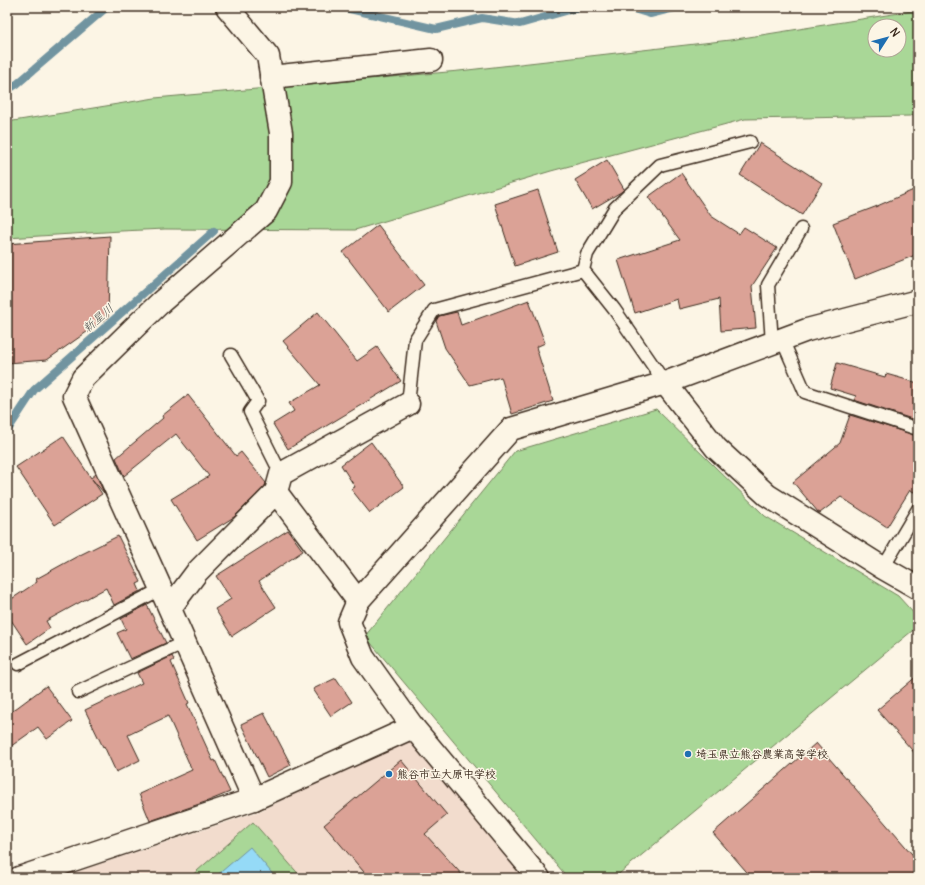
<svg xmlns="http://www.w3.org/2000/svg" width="925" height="885" font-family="Delius,'Klee One',sans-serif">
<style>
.built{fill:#f2dccd}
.green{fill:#a9d797;stroke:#72805a;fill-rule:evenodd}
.water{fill:#95daf7;stroke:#7194a0}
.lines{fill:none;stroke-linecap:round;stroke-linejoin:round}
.stream{stroke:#7194a0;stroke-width:8}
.building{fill:#dba296;stroke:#3b2a1e}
.service-casing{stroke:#3b2a1e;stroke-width:15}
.minor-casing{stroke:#3b2a1e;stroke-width:25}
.service{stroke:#fcf5e5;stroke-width:12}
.minor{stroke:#fcf5e5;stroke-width:22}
.poi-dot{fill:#1f6fb2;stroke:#fcf5e5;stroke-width:1.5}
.labels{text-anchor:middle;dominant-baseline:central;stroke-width:3;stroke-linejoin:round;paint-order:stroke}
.poi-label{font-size:11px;font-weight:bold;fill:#3b2a1e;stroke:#fcf5e5;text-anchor:start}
.water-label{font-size:12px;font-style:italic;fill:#525654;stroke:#fcf5e5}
</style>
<rect width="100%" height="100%" fill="#fcf5e5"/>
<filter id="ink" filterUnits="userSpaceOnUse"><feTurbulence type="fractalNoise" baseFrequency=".025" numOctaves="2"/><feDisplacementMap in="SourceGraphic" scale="8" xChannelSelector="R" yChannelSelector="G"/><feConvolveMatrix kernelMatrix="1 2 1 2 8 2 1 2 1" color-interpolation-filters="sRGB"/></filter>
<g filter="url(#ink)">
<path class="built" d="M 412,737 L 524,878 L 58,878 L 260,811 Z"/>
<g class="green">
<path d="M 918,10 L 918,114 L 910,116 L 745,119 L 551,171 L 355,230 L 165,229 L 121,231 L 7,238 L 7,122 L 155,98 L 459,71 L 730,40 ZM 875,26 L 899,26 L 899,50 L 875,50 Z"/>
<path d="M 656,409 L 765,516 L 898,596 L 918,618 L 918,626 L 614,878 L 568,878 L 365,636 L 515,451 Z"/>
<path d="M 253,822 L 302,878 L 189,878 Z"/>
</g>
<path class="water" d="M 250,847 L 276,878 L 214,878 Z"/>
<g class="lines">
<g class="stream">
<path d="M 341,7 L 436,29 L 482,18 L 520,24 L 580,7"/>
<path d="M 627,7 L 650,14 L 678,7"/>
<path d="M 7,90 L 17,84 L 107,7"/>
<path d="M 7,431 L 34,390 L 214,231"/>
</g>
</g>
<g class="building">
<path d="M 760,143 L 822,183 L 802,215 L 740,175 Z"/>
<path d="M 607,160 L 624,189 L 621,192 L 592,209 L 575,180 Z"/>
<path d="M 681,173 L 711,216 L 739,234 L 744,227 L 777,248 L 752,286 L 756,328 L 721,331 L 719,299 L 679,309 L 677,299 L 635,313 L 618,260 L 680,240 L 648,197 Z"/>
<path d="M 918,188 L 918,254 L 855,279 L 833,223 L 875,207 Z"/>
<path d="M 538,190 L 558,252 L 515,266 L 495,204 Z"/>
<path d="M 378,225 L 424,285 L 389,312 L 343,252 Z"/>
<path d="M 110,236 L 108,317 L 47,360 L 7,363 L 7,244 Z"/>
<path d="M 529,300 L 545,343 L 536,347 L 553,401 L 512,414 L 501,377 L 470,385 L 445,348 L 436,321 L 439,316 L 457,312 L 461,325 Z"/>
<path d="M 318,312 L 357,361 L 377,347 L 401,381 L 288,449 L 273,424 L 294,411 L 289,403 L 320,385 L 283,341 Z"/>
<path d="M 837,363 L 885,377 L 886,374 L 918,383 L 918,421 L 854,400 L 856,396 L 830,388 Z"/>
<path d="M 188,395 L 236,456 L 241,452 L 266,483 L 265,486 L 234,517 L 197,540 L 171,499 L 209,476 L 176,434 L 124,476 L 116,458 L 163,418 L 162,416 Z"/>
<path d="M 850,415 L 918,436 L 918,494 L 910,490 L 887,527 L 841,497 L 820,513 L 818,512 L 793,482 L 840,443 Z"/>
<path d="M 63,436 L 91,478 L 96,474 L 104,493 L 92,479 L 102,494 L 55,525 L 16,467 Z"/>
<path d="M 371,442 L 404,487 L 370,513 L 351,489 L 355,487 L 341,465 Z"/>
<path d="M 288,530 L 303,551 L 259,581 L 276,607 L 232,636 L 215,609 L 231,599 L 216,576 Z"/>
<path d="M 118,536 L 141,582 L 137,584 L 140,591 L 114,605 L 106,588 L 46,621 L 50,628 L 27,644 L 7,614 L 7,602 L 37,582 L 36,579 L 76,557 Z"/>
<path d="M 147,605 L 166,643 L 130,659 L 117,633 L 126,629 L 121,619 Z"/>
<path d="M 172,656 L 174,660 L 171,662 L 189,703 L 187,704 L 213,761 L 215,760 L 230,792 L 208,801 L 150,821 L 139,794 L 192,770 L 168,716 L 128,735 L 140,760 L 116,772 L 104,746 L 103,747 L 85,710 L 142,683 L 137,673 Z"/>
<path d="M 918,675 L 918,757 L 877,710 Z"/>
<path d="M 336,678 L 352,702 L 331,716 L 313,689 Z"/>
<path d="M 46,686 L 72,721 L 47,739 L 38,727 L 7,749 L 7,715 Z"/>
<path d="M 264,713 L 291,765 L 267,777 L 241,724 Z"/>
<path d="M 816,743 L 918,861 L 918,878 L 752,878 L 713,833 Z"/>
<path d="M 401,760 L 447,815 L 425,834 L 465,878 L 369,878 L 324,825 Z"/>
</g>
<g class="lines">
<defs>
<g id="service">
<path d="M 782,339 L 805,392 L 918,429"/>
<path d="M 772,343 L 768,285 L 801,229"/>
<path d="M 231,355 L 258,401 L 250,412 L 281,474"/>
<path d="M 665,383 L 614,309 L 583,270 L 587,254 L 615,208 L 660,165 L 750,142"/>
<path d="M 408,404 L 415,340 L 434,310 L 583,270"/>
<path d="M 883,568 L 918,509"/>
<path d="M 18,664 L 161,589"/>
<path d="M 78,692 L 185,642"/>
</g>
<g id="minor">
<path d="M 227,7 L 268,56 L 281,133 L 281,182 L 266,211 L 161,302 L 139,323 L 83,378 L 74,396 L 161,589 L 254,799"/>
<path d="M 271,77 L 431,60"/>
<path d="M 665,383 L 716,448 L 767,495 L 883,568 L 918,588"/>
<path d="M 276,492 L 281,474 L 408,404"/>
<path d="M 170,608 L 197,572 L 276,492 L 358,601"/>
<path d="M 19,878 L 254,799 L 413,727"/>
<path d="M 539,878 L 413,727 L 363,657 L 349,622 L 358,601 L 511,429 L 665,383 L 807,330 L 918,301"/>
</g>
</defs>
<use href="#service" class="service-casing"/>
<use href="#minor" class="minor-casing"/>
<use href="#service" class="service"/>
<use href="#minor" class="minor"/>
</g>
</g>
<g class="poi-dot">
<circle cx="688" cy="754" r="4"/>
<circle cx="389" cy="774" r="4"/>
</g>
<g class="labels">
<g class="poi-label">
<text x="696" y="754">埼玉県立熊谷農業高等学校</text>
<text x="397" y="774">熊谷市立大原中学校</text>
</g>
<g class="water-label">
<text transform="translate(98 318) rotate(-41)">新星川</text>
</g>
</g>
<rect width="925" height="885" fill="none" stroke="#fcf5e5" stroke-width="24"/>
<rect x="12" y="12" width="901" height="861" fill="none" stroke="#3b2a1e" stroke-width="1.5" filter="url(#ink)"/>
<g transform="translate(887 38) rotate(54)"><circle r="19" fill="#fcf5e5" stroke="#afa495"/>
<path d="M0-3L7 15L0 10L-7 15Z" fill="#1f6fb2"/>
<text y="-6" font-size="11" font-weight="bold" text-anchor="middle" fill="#3b2a1e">N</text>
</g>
</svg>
